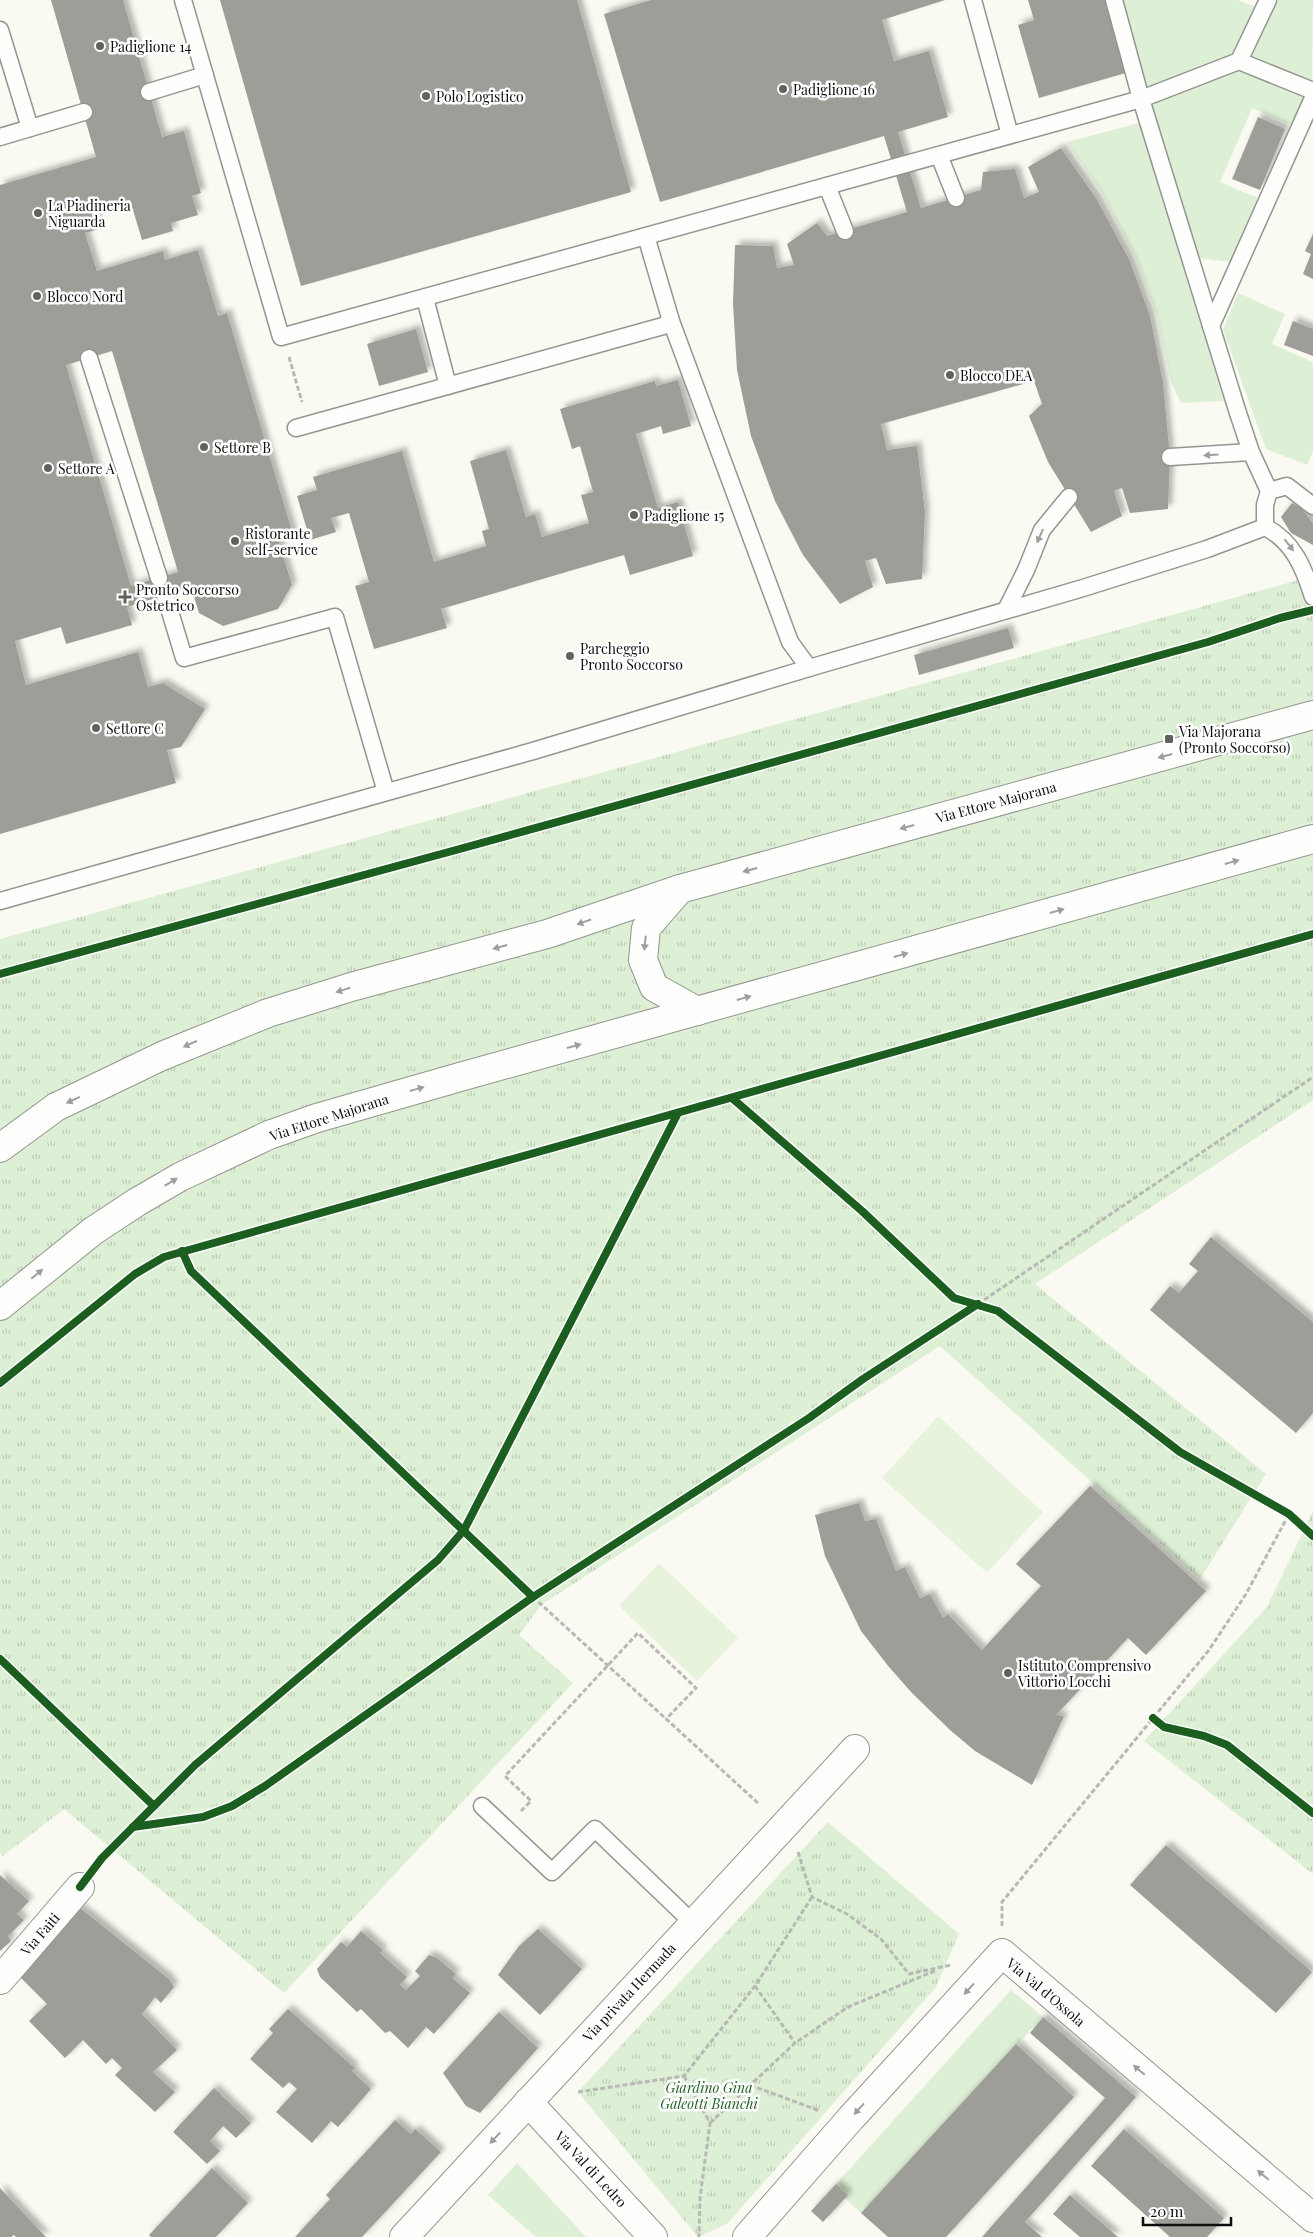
<svg xmlns="http://www.w3.org/2000/svg" width="1313" height="2237" font-family="'Playfair Display',serif">
<style>
.grass{fill:#ddefd4}
.park{fill:url(#park-tufts)}
.pitch{fill:#e8f3dd}
.building{fill:#9e9d98;fill-rule:evenodd;filter:url(#shadow)}
.lines{fill:none;stroke-linecap:round;stroke-linejoin:round}
.service-casing{stroke:#949491;stroke-width:19}
.minor-casing{stroke:#949491;stroke-width:30}
.tertiary-casing{stroke:#949491;stroke-width:30}
.path{stroke:#b8b8b6;stroke-width:3;stroke-dasharray:5 2.5;stroke-linecap:butt}
.service{stroke:#fefefd;stroke-width:16}
.minor{stroke:#fefefd;stroke-width:28}
.tertiary{stroke:#fefefd;stroke-width:28}
.cycleway-casing{stroke:#fff;stroke-width:11}
.cycleway{stroke:#1b5e20;stroke-width:8}
.oneway{fill:#9e9e9d}
.poi-dot{fill:#61615e;stroke:#fff;stroke-width:2}
.labels{text-anchor:middle;dominant-baseline:central;stroke-width:5;stroke-linejoin:round;paint-order:stroke}
.poi-label{font-size:14px;fill:#0e0e0e;stroke:#fff;text-anchor:start}
.street-label{font-size:14px;fill:#0e0e0e;stroke:#fff}
.park-label{font-size:14px;font-style:italic;fill:#226124;stroke:#fff}
</style>
<defs>
<pattern id="park-tufts" width="24" height="20" patternUnits="userSpaceOnUse" patternTransform="scale(1.25)"><rect width="24" height="20" fill="#ddefd4"/><path d="M3 7l-1-3M5 7V3M7 7l1-3M15 17l-1-3M17 17v-4M19 17l1-3" fill="none" stroke="#bcccb5"/></pattern>
<filter id="shadow"><feDropShadow dx="4.5" dy="-4.5" stdDeviation="2.5" flood-color="#0004"/></filter>
</defs>
<rect width="100%" height="100%" fill="#fafaf2"/>
<g class="grass">
<path d="M 1119,0 L 1238,0 L 1258,8 L 1235,57 L 1144,94 Z"/>
<path d="M 1278,0 L 1313,0 L 1312,83 L 1252,56 Z"/>
<path d="M 1239,66 L 1308,95 L 1294,126 L 1252,108 L 1220,182 L 1260,199 L 1232,262 L 1196,258 L 1142,100 Z"/>
<path d="M 1139,123 L 1224,401 L 1181,403 L 1171,382 L 1157,315 L 1135,256 L 1102,193 L 1067,142 Z"/>
<path d="M 1238,293 L 1285,314 L 1272,344 L 1313,362 L 1313,451 L 1307,465 L 1266,449 L 1223,330 Z"/>
<path d="M 1011,1990 L 1043,2017 L 861,2213 L 845,2198 L 848,2195 L 836,2184 Z"/>
<path d="M 517,2163 L 586,2237 L 536,2237 L 488,2195 Z"/>
</g>
<g class="park">
<path d="M 1313,576 L 1313,1100 L 1035,1284 L 1266,1474 L 1200,1579 L 940,1346 L 541,1605 L 519,1635 L 573,1683 L 284,1993 L 64,1809 L 3,1856 L 0,1853 L 0,939 Z"/>
<path d="M 1313,1511 L 1313,1874 L 1144,1741 L 1267,1607 Z"/>
<path d="M 828,1822 L 959,1934 L 936,1987 L 727,2224 L 698,2237 L 578,2092 Z"/>
</g>
<g class="pitch">
<path d="M 938,1416 L 1043,1512 L 987,1573 L 882,1478 Z"/>
<path d="M 659,1563 L 738,1638 L 697,1681 L 619,1606 Z"/>
</g>
<g class="building">
<path d="M 51,0 L 123,0 L 162,137 L 184,131 L 201,193 L 192,196 L 198,215 L 171,223 L 173,231 L 142,240 L 130,200 L 94,211 L 99,229 L 85,233 L 97,271 L 163,251 L 165,260 L 198,250 L 218,316 L 227,313 L 294,538 L 279,542 L 292,585 L 278,609 L 223,626 L 199,613 L 191,587 L 127,607 L 132,625 L 66,644 L 61,627 L 15,641 L 26,685 L 138,652 L 148,687 L 163,683 L 205,709 L 181,747 L 167,750 L 176,783 L 0,834 L 0,185 L 96,157 ZM 112,351 L 178,572 L 131,586 L 66,365 Z"/>
<path d="M 220,0 L 577,0 L 631,192 L 301,286 Z"/>
<path d="M 651,0 L 945,0 L 882,20 L 894,61 L 929,51 L 948,117 L 898,132 L 921,208 L 981,190 L 983,172 L 1015,169 L 1024,198 L 1039,192 L 1028,167 L 1061,148 L 1096,198 L 1129,259 L 1150,316 L 1163,383 L 1170,457 L 1168,509 L 1130,513 L 1122,488 L 1114,491 L 1122,516 L 1091,532 L 1048,462 L 1029,416 L 1042,404 L 1034,381 L 881,424 L 887,450 L 917,446 L 925,512 L 922,579 L 886,584 L 876,558 L 865,561 L 873,587 L 840,604 L 803,555 L 775,501 L 751,436 L 737,370 L 733,303 L 735,245 L 773,246 L 777,268 L 794,265 L 787,244 L 817,223 L 827,236 L 907,212 L 884,136 L 660,202 L 604,14 Z"/>
<path d="M 1028,0 L 1108,0 L 1129,72 L 1039,98 L 1018,25 L 1034,20 Z"/>
<path d="M 1258,117 L 1285,129 L 1260,190 L 1232,179 Z"/>
<path d="M 1313,234 L 1313,279 L 1303,274 L 1311,254 L 1305,251 Z"/>
<path d="M 1293,321 L 1313,329 L 1313,356 L 1284,345 Z"/>
<path d="M 416,329 L 428,372 L 379,386 L 367,344 Z"/>
<path d="M 678,380 L 691,426 L 663,434 L 661,426 L 636,434 L 658,508 L 678,502 L 693,556 L 630,575 L 624,555 L 441,609 L 447,628 L 374,649 L 355,586 L 369,582 L 349,513 L 331,518 L 336,532 L 310,540 L 297,496 L 317,490 L 313,477 L 402,451 L 434,562 L 486,546 L 482,531 L 489,529 L 470,461 L 506,450 L 526,517 L 535,514 L 542,537 L 589,523 L 581,495 L 593,492 L 580,446 L 572,449 L 560,409 L 655,381 L 656,386 Z"/>
<path d="M 1292,503 L 1301,508 L 1313,523 L 1313,545 L 1291,533 L 1281,517 Z"/>
<path d="M 1008,628 L 1014,648 L 919,675 L 914,655 Z"/>
<path d="M 1211,1237 L 1313,1322 L 1313,1413 L 1296,1433 L 1150,1310 L 1170,1286 L 1179,1293 L 1198,1271 L 1189,1264 Z"/>
<path d="M 1090,1486 L 1206,1591 L 1146,1655 L 1128,1638 L 1056,1715 L 1064,1716 L 1032,1785 L 975,1751 L 950,1730 L 912,1693 L 889,1667 L 861,1631 L 825,1556 L 815,1515 L 859,1503 L 865,1521 L 876,1519 L 896,1571 L 905,1567 L 920,1598 L 930,1594 L 943,1618 L 948,1614 L 982,1650 L 1041,1586 L 1016,1564 Z"/>
<path d="M 1166,1845 L 1312,1972 L 1276,2013 L 1130,1885 Z"/>
<path d="M 0,1875 L 29,1901 L 17,1914 L 24,1920 L 8,1936 L 11,1941 L 0,1951 Z"/>
<path d="M 79,1907 L 169,1979 L 174,1987 L 161,2003 L 155,1997 L 142,2014 L 177,2050 L 153,2072 L 175,2092 L 155,2112 L 115,2075 L 122,2068 L 112,2058 L 106,2064 L 83,2040 L 65,2058 L 29,2021 L 47,2004 L 18,1975 Z"/>
<path d="M 538,1929 L 582,1969 L 540,2015 L 498,1975 L 519,1946 Z"/>
<path d="M 361,1931 L 383,1950 L 380,1953 L 407,1977 L 400,1985 L 406,1990 L 420,1976 L 415,1971 L 429,1955 L 437,1958 L 456,1974 L 452,1978 L 470,1993 L 434,2034 L 426,2027 L 408,2048 L 390,2031 L 385,2033 L 361,2009 L 357,2012 L 320,1977 L 317,1969 L 341,1942 L 347,1947 Z"/>
<path d="M 288,2009 L 355,2068 L 352,2071 L 371,2089 L 338,2127 L 331,2121 L 312,2143 L 276,2112 L 297,2089 L 289,2082 L 283,2088 L 250,2059 L 273,2033 L 269,2029 Z"/>
<path d="M 499,2012 L 538,2048 L 480,2113 L 466,2106 L 443,2073 Z"/>
<path d="M 1043,2017 L 1136,2097 L 1025,2222 L 1042,2237 L 982,2237 L 1105,2098 L 1030,2033 Z"/>
<path d="M 1016,2044 L 1074,2097 L 946,2237 L 888,2237 L 861,2213 Z"/>
<path d="M 214,2088 L 251,2123 L 236,2138 L 223,2126 L 210,2141 L 220,2151 L 207,2164 L 173,2132 Z"/>
<path d="M 395,2120 L 411,2134 L 415,2129 L 441,2152 L 362,2237 L 295,2237 L 330,2199 L 326,2195 Z"/>
<path d="M 1124,2129 L 1224,2218 L 1207,2237 L 1170,2237 L 1091,2166 Z"/>
<path d="M 212,2168 L 248,2203 L 216,2237 L 151,2237 L 149,2235 Z"/>
<path d="M 836,2184 L 848,2195 L 823,2222 L 811,2211 Z"/>
<path d="M 0,2188 L 46,2237 L 16,2237 L 14,2235 L 11,2237 L 0,2237 Z"/>
<path d="M 1070,2195 L 1118,2237 L 1080,2237 L 1053,2214 Z"/>
</g>
<g class="lines">
<defs>
<g id="service">
<path d="M 183,0 L 281,337 L 1141,99 L 1239,61 L 1313,91"/>
<path d="M 973,0 L 1010,135"/>
<path d="M 1114,0 L 1141,99 L 1237,410 L 1251,452 L 1269,491"/>
<path d="M 0,30 L 30,128"/>
<path d="M 1239,61 L 1268,0"/>
<path d="M 149,92 L 205,75"/>
<path d="M 0,137 L 84,112"/>
<path d="M 939,155 L 956,198"/>
<path d="M 827,186 L 845,231"/>
<path d="M 646,236 L 671,321 L 790,642 L 809,668 L 1083,588 L 1207,549 L 1265,527"/>
<path d="M 425,298 L 448,386"/>
<path d="M 1211,326 L 1313,98"/>
<path d="M 89,358 L 159,578"/>
<path d="M 296,428 L 663,326 L 671,321"/>
<path d="M 1170,457 L 1251,452"/>
<path d="M 1313,506 L 1287,486 L 1269,491 L 1265,505 L 1265,527 C 1293,541 1304,568 1313,597"/>
<path d="M 165,595 L 184,658 L 335,617 L 386,792"/>
<path d="M 1006,610 L 1026,570 L 1042,530 L 1069,497"/>
<path d="M 0,901 L 533,751 L 809,668"/>
<path d="M 482,1806 L 552,1872 L 595,1829 L 693,1923"/>
</g>
<g id="minor">
<path d="M 0,1980 L 80,1887"/>
<path d="M 528,2102 L 653,2237"/>
<path d="M 404,2237 L 855,1749"/>
<path d="M 747,2237 L 851,2118 L 1002,1953 L 1313,2218"/>
</g>
<g id="tertiary">
<path d="M 680,889 L 646,928 L 643,960 L 654,987 L 697,1011"/>
<path d="M 0,1148 L 56,1107 L 162,1056 L 268,1013 L 351,987 L 547,934 L 680,889 L 1313,715"/>
<path d="M 0,1306 L 93,1231 L 137,1202 L 180,1177 L 269,1135 L 317,1118 L 460,1077 L 1313,839"/>
</g>
</defs>
<use href="#service" class="service-casing"/>
<use href="#minor" class="minor-casing"/>
<use href="#tertiary" class="tertiary-casing"/>
<g class="path">
<path d="M 289,357 L 302,402"/>
<path d="M 978,1304 L 1313,1077"/>
<path d="M 533,1597 L 759,1804"/>
<path d="M 521,1811 L 531,1801 L 505,1776 L 638,1633 L 696,1688 L 666,1719"/>
<path d="M 798,1852 L 812,1897 L 847,1914 L 881,1939 L 909,1974 L 951,1965"/>
<path d="M 1002,1926 L 1002,1902 L 1209,1650 L 1246,1594 L 1289,1514"/>
<path d="M 755,1986 L 795,2043"/>
<path d="M 684,2076 L 710,2123 L 700,2198 L 699,2237"/>
<path d="M 750,2085 L 820,2111"/>
<path d="M 578,2092 L 684,2076 L 755,1986 L 812,1897"/>
<path d="M 710,2123 L 795,2043 L 848,2007 L 937,1970"/>
</g>
<use href="#service" class="service"/>
<use href="#minor" class="minor"/>
<use href="#tertiary" class="tertiary"/>
<defs>
<g id="cycleway">
<path d="M 0,974 L 456,850 L 1208,642 L 1280,618 L 1313,610"/>
<path d="M 732,1098 L 862,1211 L 954,1298 L 998,1311 L 1180,1452 L 1289,1514 L 1313,1536"/>
<path d="M 182,1251 L 191,1271 L 533,1597"/>
<path d="M 0,1383 L 135,1274 L 164,1257 L 1313,934"/>
<path d="M 0,1659 L 154,1806"/>
<path d="M 1153,1718 L 1164,1727 L 1204,1736 L 1227,1745 L 1313,1813"/>
<path d="M 133,1827 L 203,1817 L 232,1806 L 265,1786 L 533,1597 L 809,1418 L 863,1379 L 978,1304"/>
<path d="M 80,1887 L 102,1858 L 195,1765 L 438,1560 L 464,1530 L 678,1113"/>
</g>
</defs>
<use href="#cycleway" class="cycleway-casing"/>
<use href="#cycleway" class="cycleway"/>
</g>
<defs><path id="oneway-solid" d="M-6-.8H1V-3.2L6.5 0L1 3.2V.8H-6Z" transform="scale(1.25)"/></defs>
<g class="oneway">
<use href="#oneway-solid" transform="translate(1211 455) rotate(176)"/>
<use href="#oneway-solid" transform="translate(1040 536) rotate(114)"/>
<use href="#oneway-solid" transform="translate(1289 545) rotate(52)"/>
<use href="#oneway-solid" transform="translate(1165 756) rotate(165)"/>
<use href="#oneway-solid" transform="translate(907 827) rotate(165)"/>
<use href="#oneway-solid" transform="translate(1232 862) rotate(-16)"/>
<use href="#oneway-solid" transform="translate(750 870) rotate(165)"/>
<use href="#oneway-solid" transform="translate(1057 911) rotate(-16)"/>
<use href="#oneway-solid" transform="translate(584 922) rotate(161)"/>
<use href="#oneway-solid" transform="translate(645 943) rotate(96)"/>
<use href="#oneway-solid" transform="translate(500 947) rotate(165)"/>
<use href="#oneway-solid" transform="translate(901 955) rotate(-16)"/>
<use href="#oneway-solid" transform="translate(343 990) rotate(163)"/>
<use href="#oneway-solid" transform="translate(744 998) rotate(-16)"/>
<use href="#oneway-solid" transform="translate(190 1044) rotate(156)"/>
<use href="#oneway-solid" transform="translate(574 1046) rotate(-15)"/>
<use href="#oneway-solid" transform="translate(417 1089) rotate(-16)"/>
<use href="#oneway-solid" transform="translate(73 1100) rotate(155)"/>
<use href="#oneway-solid" transform="translate(171 1182) rotate(-31)"/>
<use href="#oneway-solid" transform="translate(37 1274) rotate(-40)"/>
<use href="#oneway-solid" transform="translate(969 1989) rotate(132)"/>
<use href="#oneway-solid" transform="translate(1139 2070) rotate(-140)"/>
<use href="#oneway-solid" transform="translate(859 2109) rotate(132)"/>
<use href="#oneway-solid" transform="translate(495 2138) rotate(133)"/>
<use href="#oneway-solid" transform="translate(1263 2175) rotate(-140)"/>
</g>
<g class="poi-dot">
<circle cx="100" cy="46" r="5"/>
<circle cx="783" cy="89" r="5"/>
<circle cx="426" cy="96" r="5"/>
<circle cx="38" cy="213" r="5"/>
<circle cx="37" cy="296" r="5"/>
<circle cx="950" cy="375" r="5"/>
<circle cx="204" cy="447" r="5"/>
<circle cx="48" cy="468" r="5"/>
<circle cx="634" cy="515" r="5"/>
<circle cx="235" cy="541" r="5"/>
<path d="M122.5 589.5h5v5h5v5h-5v5h-5v-5h-5v-5h5z"/>
<circle cx="570" cy="656" r="5"/>
<circle cx="96" cy="728" r="5"/>
<rect x="1164" y="734" width="10" height="10" rx="2.5"/>
<circle cx="1008" cy="1673" r="5"/>
</g>
<g class="labels">
<g class="poi-label">
<text x="110" y="46">Padiglione 14</text>
<text x="793" y="89">Padiglione 16</text>
<text x="436" y="96">Polo Logistico</text>
<text x="48" y="205">La Piadineria<tspan x="48" dy="16">Niguarda</tspan></text>
<text x="47" y="296">Blocco Nord</text>
<text x="960" y="375">Blocco DEA</text>
<text x="214" y="447">Settore B</text>
<text x="58" y="468">Settore A</text>
<text x="644" y="515">Padiglione 15</text>
<text x="245" y="533">Ristorante<tspan x="245" dy="16">self-service</tspan></text>
<text x="136" y="589">Pronto Soccorso<tspan x="136" dy="16">Ostetrico</tspan></text>
<text x="580" y="648">Parcheggio<tspan x="580" dy="16">Pronto Soccorso</tspan></text>
<text x="106" y="728">Settore C</text>
<text x="1179" y="731">Via Majorana<tspan x="1179" dy="16">(Pronto Soccorso)</tspan></text>
<text x="1018" y="1665">Istituto Comprensivo<tspan x="1018" dy="16">Vittorio Locchi</tspan></text>
</g>
<g class="street-label">
<text transform="translate(996 802) rotate(-15)">Via Ettore Majorana</text>
<text transform="translate(329 1117) rotate(-18)">Via Ettore Majorana</text>
<text transform="translate(40 1934) rotate(-49)">Via Faiti</text>
<text transform="translate(629 1992) rotate(-47)">Via privata Hermada</text>
<text transform="translate(1046 1992) rotate(40)">Via Val d'Ossola</text>
<text transform="translate(591 2169) rotate(47)">Via Val di Ledro</text>
</g>
<g class="park-label">
<text x="709" y="2087">Giardino Gina<tspan x="709" dy="16">Galeotti Bianchi</tspan></text>
</g>
</g>
<path d="M1143 2217v8h88v-8" fill="none" stroke="#0e0e0e" stroke-width="2.5"/>
<text x="1150" y="2217" font-size="15" fill="#0e0e0e" stroke="#ffffff" stroke-width="4" paint-order="stroke">20 m</text>
</svg>
